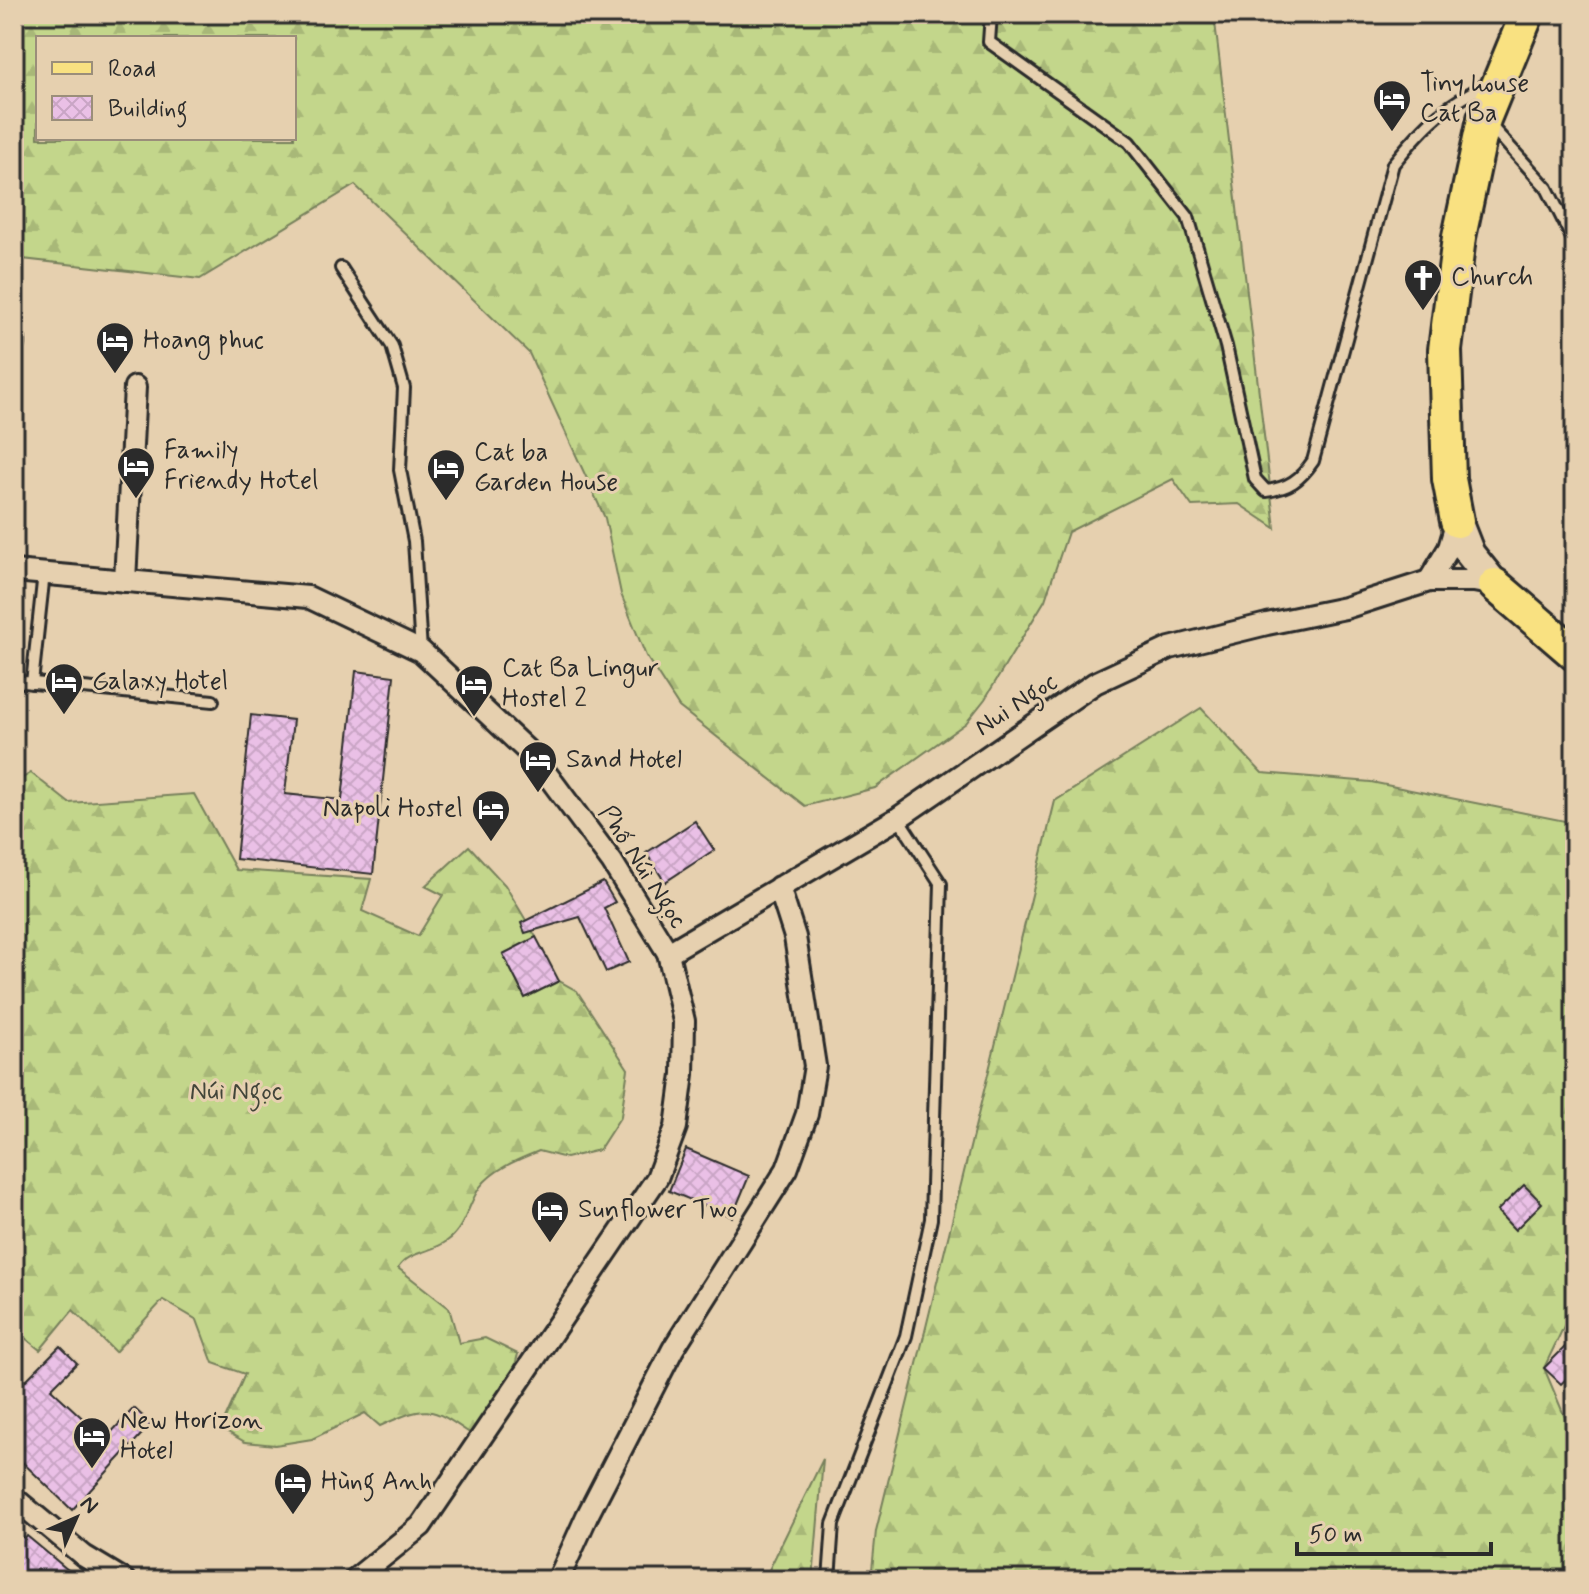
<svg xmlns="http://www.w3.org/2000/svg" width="1589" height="1594" font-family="Mynerve,sans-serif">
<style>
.forest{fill:url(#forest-firs);stroke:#77805b;stroke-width:2;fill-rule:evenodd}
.building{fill:url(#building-cross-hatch);stroke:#2b2b2b;stroke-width:2}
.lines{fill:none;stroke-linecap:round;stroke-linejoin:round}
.service-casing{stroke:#2b2b2b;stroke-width:16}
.minor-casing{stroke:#2b2b2b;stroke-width:26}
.secondary-casing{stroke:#2b2b2b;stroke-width:34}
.primary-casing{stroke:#2b2b2b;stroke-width:38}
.service{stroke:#e6d0af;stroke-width:10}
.minor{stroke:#e6d0af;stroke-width:20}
.secondary{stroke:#e6d0af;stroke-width:28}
.primary{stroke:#f9e181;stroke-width:32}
.labels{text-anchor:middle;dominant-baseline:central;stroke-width:6;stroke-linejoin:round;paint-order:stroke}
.poi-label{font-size:26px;fill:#2b2b2b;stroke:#e6d0af;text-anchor:start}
.street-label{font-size:26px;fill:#2b2b2b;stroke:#e6d0af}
.park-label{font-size:26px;fill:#424539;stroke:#e6d0af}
</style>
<defs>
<pattern id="forest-firs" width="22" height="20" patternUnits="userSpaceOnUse" patternTransform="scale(2)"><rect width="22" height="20" fill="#c3d68b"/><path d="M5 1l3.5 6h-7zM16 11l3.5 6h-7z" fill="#a8b878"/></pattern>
<pattern id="building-cross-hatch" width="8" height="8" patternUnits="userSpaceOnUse" patternTransform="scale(2)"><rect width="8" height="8" fill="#eac0e6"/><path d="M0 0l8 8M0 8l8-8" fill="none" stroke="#c9a5c5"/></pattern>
</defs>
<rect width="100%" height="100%" fill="#e6d0af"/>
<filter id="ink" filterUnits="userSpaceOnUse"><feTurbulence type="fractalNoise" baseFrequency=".0125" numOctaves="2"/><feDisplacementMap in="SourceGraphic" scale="16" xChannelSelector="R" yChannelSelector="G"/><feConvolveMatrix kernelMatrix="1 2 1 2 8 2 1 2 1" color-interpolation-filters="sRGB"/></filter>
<g filter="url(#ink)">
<g class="forest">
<path d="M 14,14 L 1214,14 L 1275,528 L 1239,504 L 1192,506 L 1173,479 L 1068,532 L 1045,600 L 985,699 L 966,723 L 875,788 L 805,806 L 679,707 L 646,656 L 621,594 L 605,518 L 529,353 L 355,185 L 200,279 L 14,258 ZM 38,38 L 294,38 L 294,138 L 38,138 Z"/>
<path d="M 1201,708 L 1262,773 L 1371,782 L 1575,823 L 1575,1303 L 1544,1368 L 1575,1441 L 1575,1580 L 871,1580 L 876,1531 L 1055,801 Z"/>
<path d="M 31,773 L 69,803 L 194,794 L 236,870 L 371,879 L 362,911 L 418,936 L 443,895 L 425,886 L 469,846 L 505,885 L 536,937 L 503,954 L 525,998 L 559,981 L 577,991 L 628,1069 L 621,1116 L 599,1150 L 566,1158 L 539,1151 C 519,1159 493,1169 480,1187 C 468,1204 465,1229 447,1241 C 431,1253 409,1251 398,1268 L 449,1308 L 459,1343 L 485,1338 L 518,1354 L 512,1377 L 471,1434 C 429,1405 427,1405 380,1426 L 365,1413 L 312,1439 L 275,1445 L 245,1442 L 221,1428 L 245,1374 L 213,1363 L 197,1320 L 163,1300 L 115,1352 L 73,1310 L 40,1350 L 14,1329 L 14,783 Z"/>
<path d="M 823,1459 L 813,1580 L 764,1580 Z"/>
</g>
<g class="building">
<path d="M 356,671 L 394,676 L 373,874 L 236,859 L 251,715 L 293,720 L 285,794 L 342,800 Z"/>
<path d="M 695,821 L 714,850 L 665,882 L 646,853 Z"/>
<path d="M 603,882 L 615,902 L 604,908 L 629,962 L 606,972 L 580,917 L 525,933 L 521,923 Z"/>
<path d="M 536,937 L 559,981 L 525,998 L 503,954 Z"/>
<path d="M 686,1149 L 749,1176 L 732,1217 L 669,1191 Z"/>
<path d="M 1524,1185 L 1542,1203 L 1515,1230 L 1497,1211 Z"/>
<path d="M 1575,1337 L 1575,1371 L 1561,1384 L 1544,1368 Z"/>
<path d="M 60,1346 L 77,1363 L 51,1389 L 105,1439 L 134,1408 L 151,1424 L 72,1510 L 14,1454 L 14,1392 Z"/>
<path d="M 14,1529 L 25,1539 L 27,1536 L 80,1580 L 14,1580 Z"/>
</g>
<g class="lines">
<defs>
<g id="service">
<path d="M 991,14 L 989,42 L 1129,142 L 1188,217 L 1226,346 L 1255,479 L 1266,491 C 1289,488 1300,480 1313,461 L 1393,164 C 1427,122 1443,107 1491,82"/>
<path d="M 1488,123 L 1547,188 L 1575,244"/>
<path d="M 341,268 L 392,346 L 404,388 L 400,470 L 414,541 L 421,651"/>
<path d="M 14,364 L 19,339"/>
<path d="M 14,681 L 213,701"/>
<path d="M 32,683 L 44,573"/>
<path d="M 829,1580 L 833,1524 L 906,1336 L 931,1219 L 941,884 L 898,818"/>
</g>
<g id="minor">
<path d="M 14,571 L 308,597 L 421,651 L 534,757 L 612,862 L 668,953 L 684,1021 L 683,1074 L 676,1127 L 657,1178 L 421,1526 L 354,1580"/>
<path d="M 125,581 L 135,387"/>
<path d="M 1429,581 L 1449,548 L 1457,521"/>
<path d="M 668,953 L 898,818 L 1095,683 L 1170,648 L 1267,624 L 1345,608 L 1429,581 L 1474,581 L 1495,585"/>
<path d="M 14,1498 L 84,1556 L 124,1580"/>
<path d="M 558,1580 L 587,1516 L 673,1349 L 787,1169 L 807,1114 L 815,1066 L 795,937 L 779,887"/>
</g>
<path id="secondary" d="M 1457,521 L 1470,554 L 1495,585"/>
<g id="primary">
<path d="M 1457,521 L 1449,479 L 1445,350 L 1459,237 L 1484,119 L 1527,14"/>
<path d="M 1495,585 L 1575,654"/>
</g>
</defs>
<use href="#service" class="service-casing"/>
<use href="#minor" class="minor-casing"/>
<use href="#secondary" class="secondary-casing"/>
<use href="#primary" class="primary-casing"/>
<use href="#service" class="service"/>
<use href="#minor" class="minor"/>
<use href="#secondary" class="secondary"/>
<use href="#primary" class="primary"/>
</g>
</g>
<defs>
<symbol id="hotel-pin" viewBox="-11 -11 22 30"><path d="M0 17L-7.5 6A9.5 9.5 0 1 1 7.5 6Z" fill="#2b2b2b" stroke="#e6d0af"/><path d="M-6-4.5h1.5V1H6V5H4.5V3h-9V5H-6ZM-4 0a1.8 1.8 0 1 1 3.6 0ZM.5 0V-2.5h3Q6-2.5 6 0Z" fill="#fff"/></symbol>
<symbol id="church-pin" viewBox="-11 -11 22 30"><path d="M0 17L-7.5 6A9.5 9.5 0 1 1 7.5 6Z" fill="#2b2b2b" stroke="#e6d0af"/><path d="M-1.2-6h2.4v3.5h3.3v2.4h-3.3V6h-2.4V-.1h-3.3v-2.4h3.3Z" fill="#fff"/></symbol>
</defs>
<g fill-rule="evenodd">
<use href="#hotel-pin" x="1370" y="77" width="44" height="60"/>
<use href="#church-pin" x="1401" y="256" width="44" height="60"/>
<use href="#hotel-pin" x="93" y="319" width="44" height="60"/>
<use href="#hotel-pin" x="114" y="444" width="44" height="60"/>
<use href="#hotel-pin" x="424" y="446" width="44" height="60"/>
<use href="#hotel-pin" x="42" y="660" width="44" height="60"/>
<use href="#hotel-pin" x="452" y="662" width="44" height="60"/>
<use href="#hotel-pin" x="516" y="738" width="44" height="60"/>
<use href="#hotel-pin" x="469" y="787" width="44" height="60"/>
<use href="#hotel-pin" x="528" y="1188" width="44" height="60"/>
<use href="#hotel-pin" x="70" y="1414" width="44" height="60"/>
<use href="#hotel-pin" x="271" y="1460" width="44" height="60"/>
</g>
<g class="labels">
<g class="poi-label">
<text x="1420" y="84">Tiny house<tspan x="1420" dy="30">Cat Ba</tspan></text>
<text x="1451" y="278">Church</text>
<text x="143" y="341">Hoang phuc</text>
<text x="164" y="451">Family<tspan x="164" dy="30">Friendy Hotel</tspan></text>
<text x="474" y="453">Cat ba<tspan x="474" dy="30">Garden House</tspan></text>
<text x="502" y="669">Cat Ba Lingur<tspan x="502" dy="30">Hostel 2</tspan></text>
<text x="92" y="682">Galaxy Hotel</text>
<text x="566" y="760">Sand Hotel</text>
<text x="463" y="809" text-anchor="end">Napoli Hostel</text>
<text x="578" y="1210">Sunflower Two</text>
<text x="120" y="1421">New Horizon<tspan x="120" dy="30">Hotel</tspan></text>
<text x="321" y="1482">Hùng Anh</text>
</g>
<g class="street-label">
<text transform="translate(1016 705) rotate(-34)">Nui Ngoc</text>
<text transform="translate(642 867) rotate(57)">Phố Núi Ngọc</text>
</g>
<g class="park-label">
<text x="236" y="1092">Núi Ngọc</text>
</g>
</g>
<rect width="1589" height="1594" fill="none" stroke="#e6d0af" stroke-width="48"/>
<rect x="24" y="24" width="1541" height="1546" fill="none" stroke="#2b2b2b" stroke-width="3" filter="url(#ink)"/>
<rect x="36" y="36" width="260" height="104" fill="#e6d0af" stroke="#9b8e7a" stroke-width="2"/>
<rect x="52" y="62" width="40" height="12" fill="#f9e181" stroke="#9b8e7a" stroke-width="2"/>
<text x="108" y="76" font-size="24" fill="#2b2b2b">Road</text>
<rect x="52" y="96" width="40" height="24" fill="url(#building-cross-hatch)" stroke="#9b8e7a" stroke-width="2"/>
<text x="108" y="116" font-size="24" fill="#2b2b2b">Building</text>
<g transform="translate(76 1518) rotate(45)" stroke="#e6d0af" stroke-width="6" paint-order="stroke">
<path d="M0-6L14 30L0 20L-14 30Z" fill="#2b2b2b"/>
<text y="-12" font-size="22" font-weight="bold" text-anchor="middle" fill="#2b2b2b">N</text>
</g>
<path d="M1297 1542v12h194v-12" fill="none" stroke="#2b2b2b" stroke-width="4"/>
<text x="1309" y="1542" font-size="24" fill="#2b2b2b" stroke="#e6d0af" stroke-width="6" paint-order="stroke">50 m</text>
</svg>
